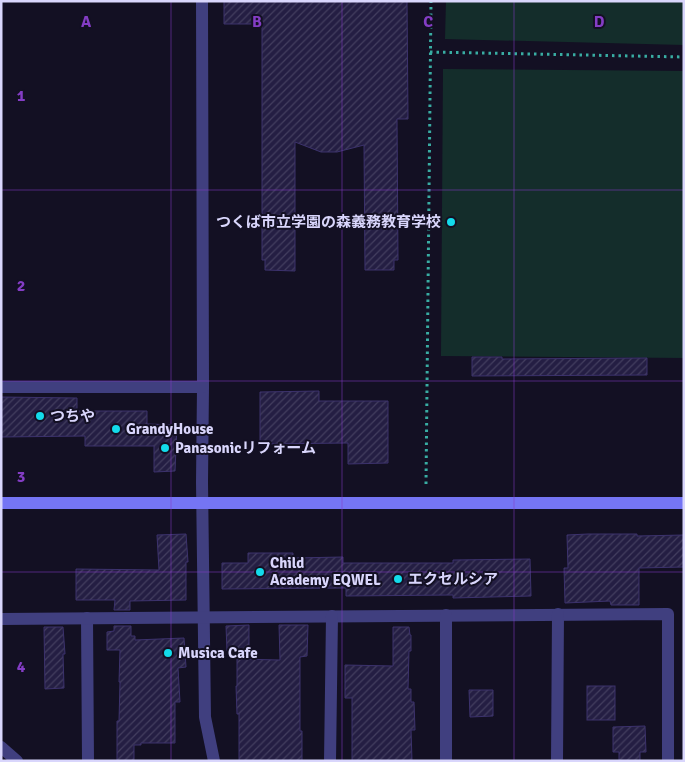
<svg xmlns="http://www.w3.org/2000/svg" width="685" height="762" font-family="Signika,'Noto Sans JP',sans-serif">
<style>
.grass{fill:#142d2b}
.building{fill:url(#building-hatch);stroke:#3c326d}
.lines{fill:none;stroke-linecap:round;stroke-linejoin:round}
.path{stroke:#39ada3;stroke-width:3;stroke-dasharray:2.5 4;stroke-linecap:butt}
.street{stroke:#403f7f;stroke-width:12}
.secondary{stroke:#7575f4;stroke-width:12}
.grid{fill:none;stroke:#843dc5;stroke-width:1;stroke-opacity:0.55}
.poi-dot{fill:#13dbeb;stroke:#131023;stroke-width:2}
.labels{text-anchor:middle;dominant-baseline:central;stroke-width:4;stroke-linejoin:round;paint-order:stroke}
.poi-label{font-size:15px;font-weight:bold;fill:#d9d6fc;stroke:#131023;text-anchor:start}
.grid-label{font-size:16px;text-anchor:middle;font-weight:bold;fill:#843dc5;stroke:#131023;stroke-width:4;stroke-linejoin:round;paint-order:stroke}
</style>
<defs>
<pattern id="building-hatch" width="6" height="6" patternUnits="userSpaceOnUse" patternTransform="scale(1.25)"><rect width="6" height="6" fill="#241e43"/><path d="M-1 1l2-2M0 6l6-6M5 7l2-2" fill="none" stroke="#433e5f"/></pattern>
</defs>
<rect width="100%" height="100%" fill="#131023"/>
<g class="grass">
<path d="M 446,1 L 684,1 L 684,45 L 445,39 Z"/>
<path d="M 443,69 L 684,71 L 684,358 L 441,356 Z"/>
</g>
<g class="building">
<path d="M 224,1 L 407,1 L 408,119 L 397,119 L 398,260 L 394,260 L 394,270 L 365,270 L 364,145 L 337,152 L 321,152 L 295,142 L 295,271 L 265,270 L 265,260 L 262,260 L 262,24 L 224,24 Z"/>
<path d="M 472,357 L 502,357 L 502,359 L 647,358 L 647,375 L 472,376 Z"/>
<path d="M 319,391 L 319,401 L 388,401 L 388,463 L 348,464 L 348,443 L 260,444 L 260,392 Z"/>
<path d="M 1,397 L 77,398 L 77,411 L 147,411 L 147,424 L 177,425 L 175,471 L 154,472 L 154,446 L 85,446 L 85,436 L 1,437 Z"/>
<path d="M 186,534 L 188,562 L 186,562 L 186,600 L 130,601 L 130,610 L 114,610 L 115,600 L 76,600 L 76,569 L 159,570 L 157,535 Z"/>
<path d="M 588,534 L 637,534 L 637,536 L 684,535 L 684,567 L 639,568 L 639,605 L 611,605 L 610,601 L 565,603 L 564,568 L 568,568 L 567,535 Z"/>
<path d="M 248,553 L 293,553 L 293,558 L 343,557 L 343,563 L 453,563 L 453,560 L 530,559 L 531,596 L 453,598 L 453,595 L 346,596 L 346,588 L 222,589 L 222,563 L 248,563 Z"/>
<path d="M 249,625 L 249,651 L 227,651 L 226,626 Z"/>
<path d="M 279,625 L 308,625 L 307,656 L 300,657 L 300,731 L 302,731 L 302,761 L 239,761 L 239,714 L 237,714 L 236,686 L 237,686 L 237,659 L 280,660 Z"/>
<path d="M 114,626 L 131,626 L 131,636 L 135,636 L 135,640 L 184,638 L 186,667 L 178,668 L 180,702 L 175,702 L 175,743 L 141,743 L 141,745 L 134,745 L 134,761 L 117,761 L 117,721 L 119,721 L 120,682 L 119,682 L 120,650 L 107,650 L 107,632 L 114,631 Z"/>
<path d="M 44,627 L 63,627 L 65,654 L 63,654 L 64,688 L 45,689 Z"/>
<path d="M 393,627 L 409,627 L 410,635 L 411,635 L 411,651 L 409,651 L 408,689 L 411,689 L 411,702 L 414,702 L 415,730 L 411,730 L 412,761 L 352,761 L 352,698 L 345,698 L 345,665 L 393,666 Z"/>
<rect x="587" y="686" width="28" height="34"/>
<path d="M 469,690 L 493,690 L 493,716 L 470,717 Z"/>
<path d="M 645,726 L 646,752 L 640,752 L 640,761 L 619,761 L 619,752 L 613,752 L 613,727 Z"/>
</g>
<g class="lines">
<g class="path">
<path d="M 430,52 L 684,57"/>
<path d="M 426,484 L 431,1"/>
</g>
<g class="street">
<path d="M 202,1 L 203,387 L 202,482 L 205,717 L 214,761"/>
<path d="M 1,387 L 203,387"/>
<path d="M 87,618 L 88,761"/>
<path d="M 1,619 L 668,614 L 668,761"/>
<path d="M 1,747 L 17,761"/>
<path d="M 330,761 L 332,616"/>
<path d="M 446,761 L 446,615"/>
<path d="M 557,761 L 558,614"/>
</g>
<path class="secondary" d="M 1,503 L 684,503"/>
</g>
<path class="grid" d="M 171,1 L 171,761M 342,1 L 342,761M 514,1 L 514,761M 1,190 L 684,190M 1,381 L 684,381M 1,572 L 684,572"/>
<g class="poi-dot">
<circle cx="451" cy="222" r="5"/>
<circle cx="40" cy="416" r="5"/>
<circle cx="116" cy="429" r="5"/>
<circle cx="165" cy="448" r="5"/>
<circle cx="260" cy="572" r="5"/>
<circle cx="398" cy="579" r="5"/>
<circle cx="168" cy="653" r="5"/>
</g>
<g class="labels">
<g class="poi-label">
<text x="441" y="222" text-anchor="end">つくば市立学園の森義務教育学校</text>
<text x="50" y="416">つちや</text>
<text x="126" y="429">GrandyHouse</text>
<text x="175" y="448">Panasonicリフォーム</text>
<text x="270" y="563">Child<tspan x="270" dy="17">Academy EQWEL</tspan></text>
<text x="408" y="579">エクセルシア</text>
<text x="178" y="653">Musica Cafe</text>
</g>
</g>
<g class="grid-label">
<text x="86" y="27">A</text>
<text x="257" y="27">B</text>
<text x="428" y="27">C</text>
<text x="599" y="27">D</text>
<text x="21" y="101">1</text>
<text x="21" y="291">2</text>
<text x="21" y="482">3</text>
<text x="21" y="672">4</text>
</g>
<rect width="685" height="762" fill="none" stroke="#d9d6fc" stroke-width="5"/>
</svg>
